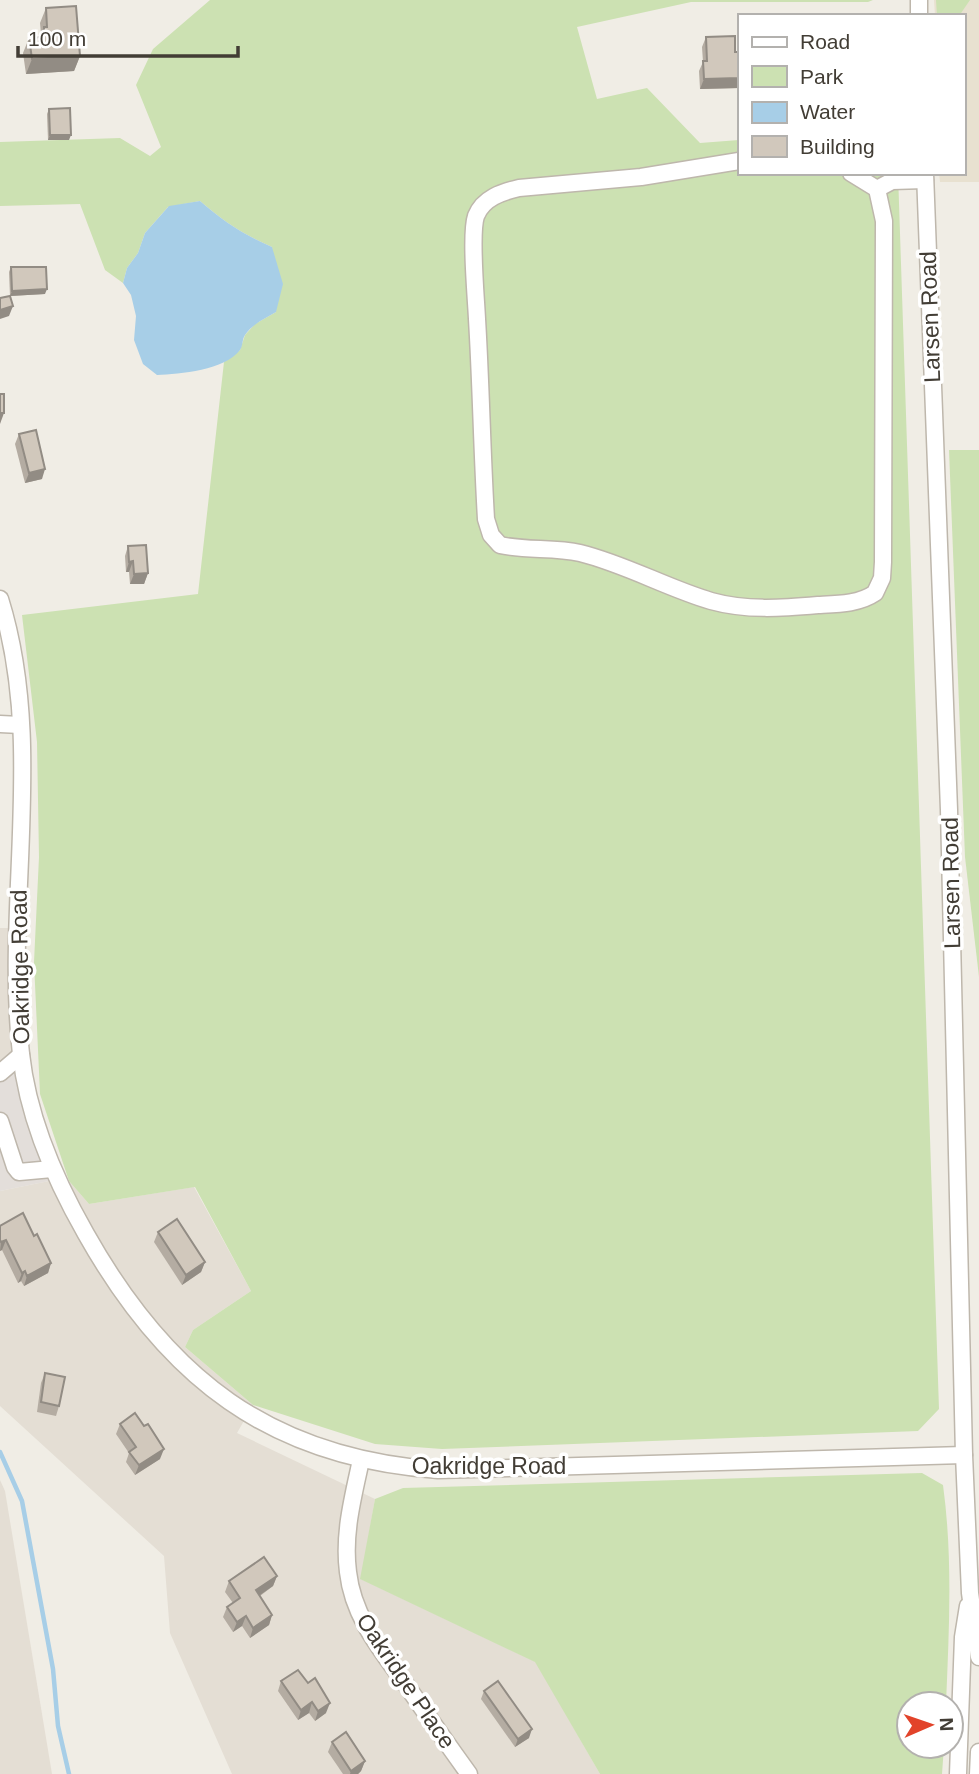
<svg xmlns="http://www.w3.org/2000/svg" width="979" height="1774" font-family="Arial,sans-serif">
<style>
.residential{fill:#e4ded4}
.industrial{fill:#e3deda}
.education{fill:#e8e1d0}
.green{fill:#cce1b2}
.water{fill:#a7cee7}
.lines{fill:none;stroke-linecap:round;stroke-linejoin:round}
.stream{stroke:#a7cee7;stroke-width:4.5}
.minor-casing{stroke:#beb7ac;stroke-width:19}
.minor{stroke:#fff;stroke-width:16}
.wall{fill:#b4aca2}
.shaded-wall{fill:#928c84}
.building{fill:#d1c8bc;stroke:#928c84;stroke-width:2}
.labels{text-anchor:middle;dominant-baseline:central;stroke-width:7;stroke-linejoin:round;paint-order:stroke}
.street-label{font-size:23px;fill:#423d35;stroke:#fff}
</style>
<rect width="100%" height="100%" fill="#f0ede5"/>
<g class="residential">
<path d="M 0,928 L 9,928 L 9,971 L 16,1071 L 0,1071 Z"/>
<path d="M 49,1181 L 69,1181 L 89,1204 L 194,1187 L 251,1291 L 193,1330 L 185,1347 L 253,1405 L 237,1433 L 375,1499 L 361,1579 L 536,1662 L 600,1774 L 232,1774 L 170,1633 L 164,1556 L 0,1406 L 0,1191 Z"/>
<path d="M 0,1480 L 5,1491 L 52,1774 L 0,1774 Z"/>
</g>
<path class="industrial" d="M 0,1071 L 16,1071 L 24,1115 L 49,1181 L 0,1191 Z"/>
<path class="education" d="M 934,0 L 979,0 L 979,182 L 940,182 L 939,173 L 963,173 L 963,16 L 935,16 Z"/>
<g class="green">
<path d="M 210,0 L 873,0 L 868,2 L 691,2 L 577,27 L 597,99 L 647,88 L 700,143 L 739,140 L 739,173 L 898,173 L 939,1409 L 918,1431 L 442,1449 L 375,1444 L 253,1405 L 185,1347 L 193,1330 L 251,1291 L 195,1187 L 89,1204 L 69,1181 L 40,1094 L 34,962 L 39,857 L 37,742 L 22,615 L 198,594 L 224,362 L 240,350 L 245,335 L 255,324 L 276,312 L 272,247 C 244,235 223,221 200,201 L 168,207 L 145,233 L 138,253 L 127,268 L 123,283 L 105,270 L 80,204 L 0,206 L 0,142 L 120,138 L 150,156 L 161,147 L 136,85 L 153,49 Z"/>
<path d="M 936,0 L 970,0 L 959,16 L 937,16 Z"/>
<path d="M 949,450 L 979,450 L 979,977 L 965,857 Z"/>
<path d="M 922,1473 L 943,1485 C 953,1558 949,1631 946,1704 L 909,1704 L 909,1746 L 944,1746 L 942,1774 L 600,1774 L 535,1662 L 360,1579 L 375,1499 L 403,1488 Z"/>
</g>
<path class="water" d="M 200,201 C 223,221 244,235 272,247 L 283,284 L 276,312 C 266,318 252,324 245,335 C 242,339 243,346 240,350 C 225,370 180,374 157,375 L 143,364 L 134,340 L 136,316 L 131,295 L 123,283 L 127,268 L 138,253 L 145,233 L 169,206 Z"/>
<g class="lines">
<path class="stream" d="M 0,1452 L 22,1501 L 53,1669 L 58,1726 L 69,1774"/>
<defs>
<g id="minor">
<path d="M 919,0 L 919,16"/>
<path d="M 739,161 L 641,177 L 519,188 C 502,192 483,198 476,216 C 470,234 476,297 477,319 C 481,385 482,452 486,519 L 491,535 L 500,545 C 526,551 554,547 580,553 C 625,564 667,588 711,601 C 747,611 783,608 818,605 C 838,604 859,604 875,593 L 882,578 L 883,562 L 884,221 L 877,189 L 851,173"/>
<path d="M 925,173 L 949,810 L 964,1455 L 970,1593 L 979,1657"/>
<path d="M 877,189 L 892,181 L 925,180"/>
<path d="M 0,599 C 46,746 4,903 21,1054 C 28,1118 54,1178 86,1234 C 167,1378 270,1458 438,1470 L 964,1455"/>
<path d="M 0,724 L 20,725"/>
<path d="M 0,1073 L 21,1055"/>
<path d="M 0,1121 L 15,1167 L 19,1172 L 52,1169"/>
<path d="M 361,1460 C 353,1497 343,1534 348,1572 C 353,1617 381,1650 407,1686 C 427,1715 448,1745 469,1774"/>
<path d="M 958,1774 L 963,1637 L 968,1606"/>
<path d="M 978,1774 L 979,1752"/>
</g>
</defs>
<use href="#minor" class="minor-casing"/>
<use href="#minor" class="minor"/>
</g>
<g class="wall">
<path d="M 46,8 L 80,56 L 74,71 L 26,74 L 23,53 L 29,38 L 40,37 L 41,34 L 40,23 Z"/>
<path d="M 706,37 L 735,52 L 739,52 L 739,88 L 700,89 L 699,71 L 703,62 L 702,47 Z"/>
<path d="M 49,109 L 69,140 L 48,140 L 47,114 Z"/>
<path d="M 11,267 L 45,294 L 10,296 L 9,272 Z"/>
<path d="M 19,434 L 42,479 L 25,483 L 15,444 Z"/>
<path d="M 128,546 L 148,573 L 144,584 L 130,584 L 129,572 L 126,572 L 125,556 Z"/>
<path d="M 0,1226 L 34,1236 L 51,1263 L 48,1273 L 24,1286 L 21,1281 L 18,1283 L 2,1250 L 0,1251 Z"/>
<path d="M 158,1232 L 205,1262 L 201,1272 L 182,1285 L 154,1242 Z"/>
<path d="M 45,1373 L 59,1406 L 56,1416 L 37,1412 L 41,1383 Z"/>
<path d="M 120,1424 L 160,1459 L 135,1475 L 126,1462 L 129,1453 L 116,1434 Z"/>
<path d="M 277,1576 L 273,1586 L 260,1596 L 272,1615 L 269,1625 L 250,1638 L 242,1626 L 233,1632 L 223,1617 L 227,1607 L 233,1603 L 225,1592 L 229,1581 Z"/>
<path d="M 298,1670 L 326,1713 L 315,1721 L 309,1713 L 298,1720 L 278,1691 L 281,1681 Z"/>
<path d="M 484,1691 L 529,1738 L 515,1747 L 481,1699 Z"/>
<path d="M 332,1742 L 365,1761 L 361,1771 L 358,1774 L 343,1774 L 328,1752 Z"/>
</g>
<g class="shaded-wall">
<path d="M 80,56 L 74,71 L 26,74 L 32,59 Z"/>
<path d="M 739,78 L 739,88 L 700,89 L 704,79 Z"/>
<path d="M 50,135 L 71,135 L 69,140 L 48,140 Z"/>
<path d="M 47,289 L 45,294 L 10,296 L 12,291 Z"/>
<path d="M 13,306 L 9,316 L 0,319 L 0,310 Z"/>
<path d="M 0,413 L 4,413 L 0,424 Z"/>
<path d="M 45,469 L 42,479 L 25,483 L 29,473 Z"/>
<path d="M 133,561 L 129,572 L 126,572 L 129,562 Z"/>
<path d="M 148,573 L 144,584 L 130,584 L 134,574 Z"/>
<path d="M 6,1240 L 2,1250 L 0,1251 L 1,1242 Z"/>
<path d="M 205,1262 L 201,1272 L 182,1285 L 186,1275 Z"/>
<path d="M 51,1263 L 48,1273 L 24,1286 L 27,1276 Z"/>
<path d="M 25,1271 L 21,1281 L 18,1283 L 22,1273 Z"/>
<path d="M 164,1449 L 160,1459 L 135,1475 L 139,1465 Z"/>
<path d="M 277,1576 L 273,1586 L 253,1600 L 256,1590 Z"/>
<path d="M 272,1615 L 269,1625 L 250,1638 L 253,1628 Z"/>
<path d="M 246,1616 L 242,1626 L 233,1632 L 237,1622 Z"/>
<path d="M 312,1702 L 309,1713 L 298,1720 L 301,1710 Z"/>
<path d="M 330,1703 L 326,1713 L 315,1721 L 318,1711 Z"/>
<path d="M 532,1729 L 529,1738 L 515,1747 L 518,1739 Z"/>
<path d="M 365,1761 L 361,1771 L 358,1774 L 350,1774 L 351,1771 Z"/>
</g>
<g class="building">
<path d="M 76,6 L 80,56 L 32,59 L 29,38 L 44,37 L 44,27 L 47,27 L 46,8 Z"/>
<path d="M 735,36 L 735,52 L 739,52 L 739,78 L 704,79 L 703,61 L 707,61 L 706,37 Z"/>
<path d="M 70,108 L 71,135 L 50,135 L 49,109 Z"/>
<path d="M 11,267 L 46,267 L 47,289 L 12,291 Z"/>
<path d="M 10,296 L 13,306 L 0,310 L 0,298 Z"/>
<rect x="0" y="394" width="4" height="19"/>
<path d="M 36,430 L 45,469 L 29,473 L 19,434 Z"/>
<path d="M 146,545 L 148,573 L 134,574 L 133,561 L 129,562 L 128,546 Z"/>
<path d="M 23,1213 L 34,1236 L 37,1234 L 51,1263 L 27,1276 L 25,1271 L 22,1273 L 6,1240 L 1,1242 L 0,1240 L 0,1226 Z"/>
<path d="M 177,1219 L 205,1262 L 186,1275 L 158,1232 Z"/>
<path d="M 45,1373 L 65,1377 L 59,1406 L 41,1402 Z"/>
<path d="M 135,1413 L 144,1426 L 148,1424 L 164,1449 L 139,1465 L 129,1452 L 136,1447 L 120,1424 Z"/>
<path d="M 264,1557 L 277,1576 L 256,1590 L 272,1615 L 253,1628 L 246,1616 L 237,1622 L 227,1607 L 240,1598 L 229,1581 Z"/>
<path d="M 298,1670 L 308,1683 L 315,1678 L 330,1703 L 318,1711 L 312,1702 L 301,1710 L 281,1681 Z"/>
<path d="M 498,1681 L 532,1729 L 518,1739 L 484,1691 Z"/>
<path d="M 346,1732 L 365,1761 L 351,1771 L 332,1742 Z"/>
</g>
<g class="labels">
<g class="street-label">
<text transform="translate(930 317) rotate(-92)">Larsen Road</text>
<text transform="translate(951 883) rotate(-91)">Larsen Road</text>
<text transform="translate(20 967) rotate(-91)">Oakridge Road</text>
<text x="489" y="1466">Oakridge Road</text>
<text transform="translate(406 1681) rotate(56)">Oakridge Place</text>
</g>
</g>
<rect x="738" y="14" width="228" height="161" fill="#ffffff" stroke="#b3b1ae" stroke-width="2"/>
<rect x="752" y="37" width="35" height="10" fill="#ffffff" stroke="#b3b1ae" stroke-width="2"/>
<text x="800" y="49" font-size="21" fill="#423d35">Road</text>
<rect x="752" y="66" width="35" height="21" fill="#cce1b2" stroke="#b3b1ae" stroke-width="2"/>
<text x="800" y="84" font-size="21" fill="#423d35">Park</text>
<rect x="752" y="102" width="35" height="21" fill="#a7cee7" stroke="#b3b1ae" stroke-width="2"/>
<text x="800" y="119" font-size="21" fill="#423d35">Water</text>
<rect x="752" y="136" width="35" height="21" fill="#d1c8bc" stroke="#b3b1ae" stroke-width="2"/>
<text x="800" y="154" font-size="21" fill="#423d35">Building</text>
<g transform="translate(930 1725) rotate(88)"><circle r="33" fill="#ffffff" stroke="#b3b1ae" stroke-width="2"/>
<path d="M0-5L12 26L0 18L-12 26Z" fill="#e2432a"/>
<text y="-10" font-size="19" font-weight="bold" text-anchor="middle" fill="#423d35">N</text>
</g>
<path d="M18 46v10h220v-10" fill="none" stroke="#423d35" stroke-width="3.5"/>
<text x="28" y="46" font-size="21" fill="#423d35" stroke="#ffffff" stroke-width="5" paint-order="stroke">100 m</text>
</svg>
